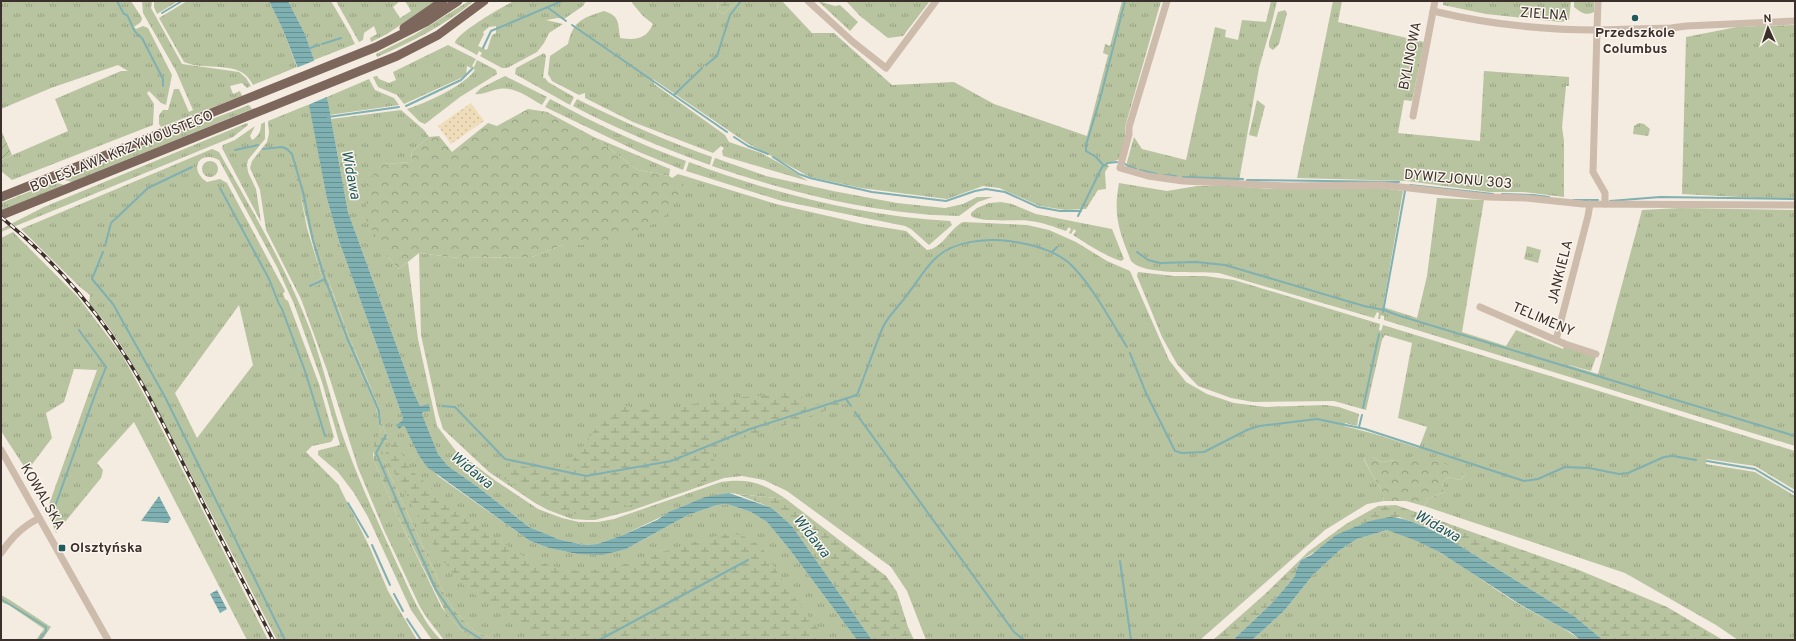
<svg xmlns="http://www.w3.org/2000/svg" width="1796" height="641" font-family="Overpass,sans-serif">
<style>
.grass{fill:url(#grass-tufts);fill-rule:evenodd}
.forest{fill:url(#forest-crowns)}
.wetland{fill:url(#wetland-marsh)}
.sand{fill:url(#sand-dots)}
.garden{fill:url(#garden-furrows)}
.water{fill:url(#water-rules)}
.pier{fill:#f4ebe1}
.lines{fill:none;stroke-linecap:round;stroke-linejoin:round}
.stream{stroke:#7fb0b2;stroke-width:2}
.minor{stroke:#cdbbac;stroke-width:7}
.major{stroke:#7d675c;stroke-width:9}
.rail-casing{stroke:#3b302b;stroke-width:3.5}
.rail{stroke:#fbf5ee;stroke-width:2;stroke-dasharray:6;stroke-linecap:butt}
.poi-dot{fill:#1f5a5e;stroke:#fbf5ee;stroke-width:1.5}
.labels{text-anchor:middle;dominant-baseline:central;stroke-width:3;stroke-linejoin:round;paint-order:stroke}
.street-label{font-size:14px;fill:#3b302b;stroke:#fbf5ee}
.poi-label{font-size:14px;font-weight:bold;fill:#3b302b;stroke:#fbf5ee}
.water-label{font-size:15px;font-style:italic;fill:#1f5a5e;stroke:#fbf5ee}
</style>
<defs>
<pattern id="grass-tufts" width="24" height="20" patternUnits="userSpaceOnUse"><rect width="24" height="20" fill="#b8c4a0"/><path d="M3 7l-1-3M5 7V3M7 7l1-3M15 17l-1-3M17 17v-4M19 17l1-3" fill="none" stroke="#97a083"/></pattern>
<pattern id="forest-crowns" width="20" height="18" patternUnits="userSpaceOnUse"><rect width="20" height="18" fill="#b8c4a0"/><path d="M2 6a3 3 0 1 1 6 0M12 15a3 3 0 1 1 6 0" fill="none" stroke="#97a083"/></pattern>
<pattern id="wetland-marsh" width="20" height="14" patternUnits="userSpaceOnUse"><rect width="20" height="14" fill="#b8c4a0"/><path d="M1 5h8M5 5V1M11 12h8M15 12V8" fill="none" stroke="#97a083"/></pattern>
<pattern id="sand-dots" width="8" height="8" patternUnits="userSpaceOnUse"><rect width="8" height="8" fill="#efdcb8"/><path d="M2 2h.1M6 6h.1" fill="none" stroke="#cebd9e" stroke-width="1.8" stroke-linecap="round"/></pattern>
<pattern id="garden-furrows" width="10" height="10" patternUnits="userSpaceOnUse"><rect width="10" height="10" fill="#b8c4a0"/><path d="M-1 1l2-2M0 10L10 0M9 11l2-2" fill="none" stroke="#97a083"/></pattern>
<pattern id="water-rules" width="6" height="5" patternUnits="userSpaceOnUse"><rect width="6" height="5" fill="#7fb0b2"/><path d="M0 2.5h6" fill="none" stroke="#699091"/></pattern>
</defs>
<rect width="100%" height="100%" fill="#f4ebe1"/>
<g class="grass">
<path d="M 1,1 L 131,1 L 142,18 L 141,22 L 134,27 L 136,29 L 143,26 L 148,28 L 172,75 L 166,105 L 161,103 L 149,91 L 147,93 L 154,104 L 153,125 L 12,180 L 1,171 L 1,160 L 68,131 L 55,99 L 121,71 L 128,71 L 118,65 L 51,88 L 1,109 Z"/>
<path d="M 142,1 L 152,1 L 151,8 L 182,64 L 239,72 L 246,78 L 251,86 L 247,88 L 242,83 L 230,86 L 233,94 L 240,91 L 242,96 L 161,127 L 159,124 L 159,115 L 163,110 L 168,110 L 174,89 L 179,89 L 189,112 L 193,110 L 176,71 L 143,13 Z"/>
<path d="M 154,1 L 178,1 L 157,14 L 154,7 Z"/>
<path d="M 187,1 L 269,1 L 283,30 L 297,67 L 253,85 C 241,58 206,72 184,62 L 159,18 Z"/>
<path d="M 288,1 L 331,1 L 349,32 L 355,44 L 314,60 L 305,34 Z"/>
<path d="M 336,1 L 400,1 L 393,7 L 400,18 L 411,11 L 405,1 L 436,1 L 387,34 L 371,42 L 370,38 L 377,34 L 374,26 L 364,33 L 363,40 L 359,42 Z"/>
<path d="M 469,1 L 474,1 C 445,25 412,42 377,57 L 376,54 L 414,35 Z"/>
<path d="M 514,1 L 586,1 L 583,6 L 564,19 L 558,18 L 546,20 L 563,24 L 549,33 L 544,43 L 537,52 L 507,68 L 502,68 L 480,56 L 482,53 L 479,51 L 477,55 L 455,43 C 455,34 504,6 514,1 ZM 496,26 L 496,33 L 492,35 L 487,50 L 478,46 L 484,34 L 483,32 L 489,27 Z"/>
<path d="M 633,1 L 718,1 L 717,10 L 723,14 L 738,1 L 782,1 L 812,33 L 834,33 L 892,85 L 954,82 L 994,104 L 1087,136 L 1108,55 L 1103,53 L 1105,44 L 1110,46 L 1122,1 L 1161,1 L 1125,127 L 1126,140 L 1120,159 L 1106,164 L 1109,166 L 1105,172 L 1106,189 L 1098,190 L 1086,209 L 1065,210 L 1040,206 L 999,188 L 983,186 L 947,199 L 861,188 L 810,177 L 747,143 L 653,79 L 654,84 L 725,135 L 729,142 L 761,153 L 783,165 L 808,181 L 723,156 L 722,151 L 724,148 L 721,146 L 713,153 L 633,122 L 585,98 L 585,93 L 579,95 L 552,81 L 548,74 L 550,56 L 568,44 C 573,21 582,18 604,11 C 620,16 618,23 620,38 C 635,40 646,40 653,24 L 643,16 L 632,3 Z"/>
<path d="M 818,1 L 835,6 L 840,5 L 858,22 L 850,31 Z"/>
<path d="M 846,1 L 930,1 L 903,36 L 888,38 L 860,16 Z"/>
<path d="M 1271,1 L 1277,1 L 1271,26 L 1259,68 L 1239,181 C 1201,180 1163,180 1127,167 L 1127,162 L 1134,137 L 1142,149 L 1186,160 L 1215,27 L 1226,30 L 1225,37 L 1238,40 L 1242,20 L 1266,22 Z"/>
<path d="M 1333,1 L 1342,1 L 1338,22 L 1424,42 L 1412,101 L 1404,100 L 1398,133 L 1480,141 L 1484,71 L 1569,77 L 1569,86 L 1566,86 L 1562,127 L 1564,141 L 1564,197 L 1523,192 L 1489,192 L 1407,181 L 1297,178 Z"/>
<path d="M 1443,1 L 1571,1 L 1569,20 L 1561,22 L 1486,14 L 1443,5 Z"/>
<path d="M 1574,1 L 1594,1 L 1594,12 C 1585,16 1582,13 1574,7 Z"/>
<path d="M 1285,10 L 1287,13 L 1279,44 L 1273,50 L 1269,47 L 1269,42 L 1278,12 Z"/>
<path d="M 1795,25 L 1795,200 L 1682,194 L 1686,37 L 1737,27 Z"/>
<path d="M 448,45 L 476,59 L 472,66 L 474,67 L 477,60 L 496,70 L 497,74 L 460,97 L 425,124 L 420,122 L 407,109 C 426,103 464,86 475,70 L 467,66 L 466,75 L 461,78 L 404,104 L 397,95 L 378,87 L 373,77 L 377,76 L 379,79 L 389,83 L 396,80 L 393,72 Z"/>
<path d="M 544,53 L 546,56 L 543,78 L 545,78 L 548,82 L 574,97 L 570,105 L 515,74 L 516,68 Z"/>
<path d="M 505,76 L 547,97 L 542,105 C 529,98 515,86 499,89 C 491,90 483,95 475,94 L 481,88 Z"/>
<path d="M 369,79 L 375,90 L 394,98 L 399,105 L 329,115 L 327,97 Z"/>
<path d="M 550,99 C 594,123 639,144 686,161 L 683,170 L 639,152 L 545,107 Z"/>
<path d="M 577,99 C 621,121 666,141 712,157 L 710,165 C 662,148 617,129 573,106 Z"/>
<path d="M 1257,100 L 1265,106 L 1257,137 L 1249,135 Z"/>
<path d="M 310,104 L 327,199 L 339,241 L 403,418 L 403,426 L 405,426 L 418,454 L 438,476 L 530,541 L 549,548 L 577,554 L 626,549 L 688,515 L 717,505 L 727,504 L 751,512 L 767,522 L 790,550 L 857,640 L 495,640 L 474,631 L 454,610 L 444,593 L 382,457 L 382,448 L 388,438 L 381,422 L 380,410 L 349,336 L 323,266 L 300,193 L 307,228 L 322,278 L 312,284 L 313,287 L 325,282 L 345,337 L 376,407 L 381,432 L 373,454 L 374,461 L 398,517 L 442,608 L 461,630 L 474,640 L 444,640 L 427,618 L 420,607 L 384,530 L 358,468 L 328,373 L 301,299 L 266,230 L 260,190 L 250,168 L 252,161 L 267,142 L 269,133 L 268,121 Z"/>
<path d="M 249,105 L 252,109 L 72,182 L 61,179 L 167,136 Z"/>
<path d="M 401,110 L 424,130 L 429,137 L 412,151 L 411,162 L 384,164 L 388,257 L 399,269 L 408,262 L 418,339 L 437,426 L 456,451 L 496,481 L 538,509 L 562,518 L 579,522 L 598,522 L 614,519 L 721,482 C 749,478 763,483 786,499 L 729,493 L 686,505 L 623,535 L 597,544 L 584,545 L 558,539 L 529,527 L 478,487 L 448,466 L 438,454 L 422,414 L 429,405 L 420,406 L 413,391 L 348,212 L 331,119 Z"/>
<path d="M 265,122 L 265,139 L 248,160 L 247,165 L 248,172 L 256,189 L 261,222 L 222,148 L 223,145 L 235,140 L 255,126 L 250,136 L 252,140 C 259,136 261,131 261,124 Z"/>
<path d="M 247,123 L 248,125 L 233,137 L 1,232 L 1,229 L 44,207 Z"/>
<path d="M 1639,123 L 1644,124 L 1650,129 L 1648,136 L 1633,134 L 1634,126 Z"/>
<path d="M 594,137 L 670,169 L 669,176 L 638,170 Z"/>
<path d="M 212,149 L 219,152 C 252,210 287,269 311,332 C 324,368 332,406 345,442 C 360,484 379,524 397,564 C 410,590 420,619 441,640 L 432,640 L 411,610 L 368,517 L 354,493 L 338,472 L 318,455 L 318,451 L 320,450 L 340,445 L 322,382 L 294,304 L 277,267 L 219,160 C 199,149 188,170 207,182 L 220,179 L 227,183 L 285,291 L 283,294 L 285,299 L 288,301 L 319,384 L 334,437 L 331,442 L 312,446 L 306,452 L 338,484 L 370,548 L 388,591 L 417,640 L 277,640 L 143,382 C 127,354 111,327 89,303 L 90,295 L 81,288 L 21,229 ZM 239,305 L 253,365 L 197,438 L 175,393 Z"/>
<path d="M 715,158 L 766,176 L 833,191 L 897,203 L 945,208 L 963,204 L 977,197 L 993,197 L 978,202 L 959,216 C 875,214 791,193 712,166 Z"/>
<circle cx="210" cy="169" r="8"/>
<path d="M 689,162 C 772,193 861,216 950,221 L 952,225 L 929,245 L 911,229 L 905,226 L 782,201 L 686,171 Z"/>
<path d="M 678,174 L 776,204 L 863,224 L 906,231 L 927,250 C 942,249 950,228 963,222 L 1027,225 L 1049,230 L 1076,242 L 1107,261 L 1130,271 L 1169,360 L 1186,382 L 1207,394 L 1234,403 L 1266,407 L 1326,405 L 1339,407 L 1359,414 L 1357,426 L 1345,423 L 1344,426 L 1375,434 L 1419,448 L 1427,427 L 1398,418 L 1412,343 L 1385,335 L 1382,340 L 1366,410 L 1334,401 L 1253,402 L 1231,398 L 1198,386 L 1177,364 L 1162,337 L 1137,276 L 1138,272 L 1174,276 L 1205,276 L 1234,280 L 1380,324 L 1379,330 L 1381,331 L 1383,325 L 1795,451 L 1795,490 L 1755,466 L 1707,459 L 1706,464 L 1755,472 L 1795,496 L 1795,640 L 1738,640 L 1716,625 L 1625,573 L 1424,506 L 1427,499 L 1444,492 L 1442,482 L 1448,477 L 1460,480 L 1465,475 L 1395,460 L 1382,462 L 1372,457 L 1364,458 C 1369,474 1381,482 1384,501 L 1367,504 L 1325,530 L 1200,640 L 926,640 L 907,591 L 891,567 L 787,491 L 764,480 L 742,476 L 724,478 L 630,511 L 595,520 L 587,520 L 572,519 L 548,510 L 535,503 L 489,472 L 443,429 L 438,413 L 421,335 L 419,253 L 459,258 L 532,257 L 563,245 L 601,245 L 685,187 L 672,178 Z"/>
<path d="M 54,182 L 64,185 L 1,211 L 1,203 Z"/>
<path d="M 1119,183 L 1167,191 L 1197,186 L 1229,186 L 1272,189 L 1381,188 L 1403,191 L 1383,307 L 1417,318 L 1427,276 L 1437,198 L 1484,200 L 1462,332 L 1506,346 L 1516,330 L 1563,349 L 1564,346 L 1596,357 L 1591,371 L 1558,362 L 1598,374 L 1642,210 L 1680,208 L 1795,210 L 1795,446 L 1384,320 L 1384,316 L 1381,315 L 1380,319 L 1378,319 L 1379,313 L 1377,312 L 1374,318 L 1219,273 C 1198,271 1144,276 1131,261 C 1119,230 1113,216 1119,183 Z"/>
<path d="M 1001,202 L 1012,204 L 1036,214 L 1112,229 L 1124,259 L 1121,261 C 1103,255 1089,245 1073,235 L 1076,231 L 1074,229 L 1071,234 L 1069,233 L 1071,229 L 1069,227 L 1066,231 C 1054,227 1042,222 1030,221 C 1016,219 981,223 971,216 L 971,213 L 977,208 L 989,203 Z"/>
<path d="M 13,232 L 78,297 L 122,355 L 148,402 L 268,640 L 247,640 L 134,422 L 97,463 L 103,470 L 101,478 L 56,533 L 47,510 L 97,370 L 74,369 L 64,402 L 46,413 L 52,438 L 27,471 L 1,431 L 1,238 Z"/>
<path d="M 1527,246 L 1541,250 L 1538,263 L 1524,259 Z"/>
<path d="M 1387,530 C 1438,543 1478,580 1522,606 C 1541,617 1563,626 1580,640 L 1252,640 L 1284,611 L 1313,575 L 1340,550 L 1357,539 Z"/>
<path d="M 1,595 L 10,600 L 51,627 L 42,640 L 36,640 L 44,629 L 9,605 L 1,602 Z"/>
</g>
<g class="forest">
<path d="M 528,109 L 547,112 L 594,137 L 638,170 L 669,176 L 686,186 L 661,221 L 601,245 L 563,245 L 532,257 L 459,258 L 419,253 L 399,269 L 388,257 L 366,219 L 367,181 L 384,164 L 411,162 L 412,151 L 429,137 L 439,136 L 452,152 L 488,123 L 497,126 Z"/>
<path d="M 1364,457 L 1372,457 L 1382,462 L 1395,460 L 1433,461 L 1453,466 L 1465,475 L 1460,480 L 1448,477 L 1442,482 L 1444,492 L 1427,499 L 1424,506 L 1406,501 L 1384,501 C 1381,482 1369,474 1364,457 Z"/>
</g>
<g class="wetland">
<path d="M 718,1 L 738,1 L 723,14 L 717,10 Z"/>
<path d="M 290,152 L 293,154 C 304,179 305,207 313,233 C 331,294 355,352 380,410 L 381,422 L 388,438 C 382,448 381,455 386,466 L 444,593 L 454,610 L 474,631 L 495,640 L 474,640 L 461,630 L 446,613 L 398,517 L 374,461 L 374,442 L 381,432 L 376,407 L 345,337 L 325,283 L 313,287 L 312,284 L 322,278 C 310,238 302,197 290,157 Z"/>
<path d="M 785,394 L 800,394 L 807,407 L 842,397 L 846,403 L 777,428 L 712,448 L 716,469 L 721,476 L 597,516 C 560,517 536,496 504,479 L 511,464 L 555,472 L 569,466 L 606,414 L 614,407 L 626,406 L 667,413 L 675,408 L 717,399 Z"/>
<path d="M 393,438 L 413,472 L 471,523 L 525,557 L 568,571 L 609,569 L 707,538 L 725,534 L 741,535 L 753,541 L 763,549 L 788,589 L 822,634 L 815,640 L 546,640 L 472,593 L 457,579 L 437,552 L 385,455 Z"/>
<path d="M 737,494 L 786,499 L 886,576 L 897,592 L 908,627 L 914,640 L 872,640 L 792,526 L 772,508 Z"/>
<path d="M 1396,505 L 1579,570 L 1667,607 L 1723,640 L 1603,640 L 1574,616 L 1442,535 L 1421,525 L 1399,517 L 1369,521 L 1353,528 L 1301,560 L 1296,570 L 1295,576 L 1273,602 L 1233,640 L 1213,640 L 1264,595 L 1308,552 L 1346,524 L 1378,506 Z"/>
</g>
<path class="sand" d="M 471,103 L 484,121 L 451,144 L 438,126 Z"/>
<path class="garden" d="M 1,130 L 12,155 L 1,160 Z"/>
<g class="water">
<path d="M 269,1 L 288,1 L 305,34 L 327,97 L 348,212 L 413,391 L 420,406 L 429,404 L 430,411 L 423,412 L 422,414 L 438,454 L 448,466 L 478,487 L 529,527 L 558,539 L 584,545 L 597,544 L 623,535 L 657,520 L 669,512 L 705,497 L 729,493 L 772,508 L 792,526 L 872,640 L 857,640 L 790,550 L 767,522 L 751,512 L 727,504 L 717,505 L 688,515 L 626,549 L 602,555 L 577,554 L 549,548 L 530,541 L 427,467 L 418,454 L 405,427 L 403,426 L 399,429 L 396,425 L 402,421 L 403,418 L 339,241 L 327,199 L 306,89 L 283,30 Z"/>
<path d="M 159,496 L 171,519 L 168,523 L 141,521 Z"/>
<path d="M 1390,517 C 1408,518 1425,527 1442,535 L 1574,616 L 1603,640 L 1580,640 L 1572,633 L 1521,605 L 1441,553 L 1417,541 L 1387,530 L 1357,539 L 1340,550 L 1313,575 L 1284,611 L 1252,640 L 1233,640 L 1273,602 L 1295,576 L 1296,570 L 1301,560 L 1311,555 L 1336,535 L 1369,521 Z"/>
<path d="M 217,590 L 227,609 L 220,613 L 210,594 Z"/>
</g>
<path class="pier" d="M 316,60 L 329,96 L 308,105 L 296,68 Z"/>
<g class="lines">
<g class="stream">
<path d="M 117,1 L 124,14 L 127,15 C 132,23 132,32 142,38 L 163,79 L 163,86"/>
<path d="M 547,7 L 566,21"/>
<path d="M 162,13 L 182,1"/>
<path d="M 572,25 L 727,132"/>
<path d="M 322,44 L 341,38"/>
<path d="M 483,48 L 491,31 L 562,1"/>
<path d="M 308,49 L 318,45"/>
<path d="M 706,65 L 717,56 L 730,15 L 741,1"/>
<path d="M 674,95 L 702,68"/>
<path d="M 406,106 L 461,80 L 472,69"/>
<path d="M 328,117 L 399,107"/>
<path d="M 734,137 L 748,146 L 768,154"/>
<path d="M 263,149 L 282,147 L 287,149 L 292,154 L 303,192 L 313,240 L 325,279 L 347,338 L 379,411 L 380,424"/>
<path d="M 235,150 L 258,145"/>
<path d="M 773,157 L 799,174 L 810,178 L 872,192 L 946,201 L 975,191 L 986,189 L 1005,192 L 1038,207 L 1060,211 L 1081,211"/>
<path d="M 1124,163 L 1128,166 L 1136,169"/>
<path d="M 1104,166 L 1096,157 L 1086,151 L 1086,145 L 1100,99 L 1125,1"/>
<path d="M 1140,170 L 1157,174"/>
<path d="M 1164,175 L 1176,176"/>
<path d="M 1183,177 L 1243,179"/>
<path d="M 1247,180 L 1399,182"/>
<path d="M 1410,185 L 1493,194"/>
<path d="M 220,188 L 269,279 L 279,304 L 282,309 L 305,371 L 325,436"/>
<path d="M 1502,194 L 1533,195 L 1549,197"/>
<path d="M 1573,200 L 1598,200"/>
<path d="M 1610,201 L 1660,197 L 1795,199"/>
<path d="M 1078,216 L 1102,167 L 1108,163 L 1117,162"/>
<path d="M 105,246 L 111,223 L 148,188 L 192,167"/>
<path d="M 1053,251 L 1057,247"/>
<path d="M 103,252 L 92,279 L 113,304 L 165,397 L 285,640"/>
<path d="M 1137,252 L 1148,260 L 1160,263 L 1196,262 L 1225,265 L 1364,306 L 1384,310 L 1397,315 L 1795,436"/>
<path d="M 310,286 L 325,279"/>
<path d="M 1383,312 L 1405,191"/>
<path d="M 1130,353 L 1146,393 L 1175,451 L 1182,453 L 1204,452 L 1247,430 L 1259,426 L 1317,419 L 1365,429 L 1524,481 L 1538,479 L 1565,467 L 1589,468 L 1619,474 L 1628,473 L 1664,457 L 1673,456 L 1696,460"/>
<path d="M 846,399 L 851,406"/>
<path d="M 442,406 L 455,407 L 505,459 L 586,476 L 671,461 L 750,429 L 857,395 C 866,372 874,349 883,327 C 888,316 900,305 907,295 C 916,284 926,266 937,257 C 954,241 987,238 1009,241 C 1030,244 1052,249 1068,262 C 1089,280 1112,323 1127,347"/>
<path d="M 1363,408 L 1379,334"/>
<path d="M 855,412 L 1014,632 L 1024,640"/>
<path d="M 1359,427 L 1362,415"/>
<path d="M 386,435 L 376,453 L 436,590 L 462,627 L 482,640"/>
<path d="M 1707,461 L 1755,469 L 1795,493"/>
<path d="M 348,503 L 368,537"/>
<path d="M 53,512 L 96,392 L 106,367 L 79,330"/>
<path d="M 372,545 L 390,585"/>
<path d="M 1120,561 L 1131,640"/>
<path d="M 394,594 L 403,611"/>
<path d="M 1,599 L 46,627 L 46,631 L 39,640"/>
<path d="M 407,619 L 421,640"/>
<path d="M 599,640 L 748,560"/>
</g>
<g class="minor">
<path d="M 808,1 L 853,42 L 886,68 L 936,1"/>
<path d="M 1167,1 L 1129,127 L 1129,134 L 1120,168 L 1148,176 L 1183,181 L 1288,186 L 1383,185 L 1488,197 L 1526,198 L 1583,204 L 1795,205"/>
<path d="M 1598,1 L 1597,30 L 1671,28 L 1686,26 L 1795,21"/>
<path d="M 1433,11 C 1487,24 1541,30 1597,30 L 1593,172 L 1605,193 L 1605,204"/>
<path d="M 1413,116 L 1435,1"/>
<path d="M 1480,307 L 1565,344 L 1596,354"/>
<path d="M 1556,340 L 1588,216 L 1590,204"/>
<path d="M 1,450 L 108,640"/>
<path d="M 1,553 C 13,536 21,528 39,518"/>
</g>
<g class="major">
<path d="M 404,28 L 443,1"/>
<path d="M 1,197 L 376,47 L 426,22 L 458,1"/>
<path d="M 4,214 L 397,56 L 438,35 L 484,1"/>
</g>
<defs>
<path id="rail" d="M 1,217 C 57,262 106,320 141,382 C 160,416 177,452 195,487 C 220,538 247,589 273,640"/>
</defs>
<use href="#rail" class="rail-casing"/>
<use href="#rail" class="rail"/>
</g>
<g class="poi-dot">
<circle cx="1635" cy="18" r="4"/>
<rect x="58" y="544" width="8" height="8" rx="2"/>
</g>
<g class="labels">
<g class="street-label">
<text transform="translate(1544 15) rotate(4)">ZIELNA</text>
<text transform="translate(1411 56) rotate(-79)">BYLINOWA</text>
<text transform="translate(122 152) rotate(-22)">BOLESŁAWA KRZYWOUSTEGO</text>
<text transform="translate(1458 180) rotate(5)">DYWIZJONU 303</text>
<text transform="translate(1561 272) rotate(-76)">JANKIELA</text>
<text transform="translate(1543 320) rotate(23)">TELIMENY</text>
<text transform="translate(42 497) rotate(60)">KOWALSKA</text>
</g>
<g class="poi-label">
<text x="1635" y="33">Przedszkole<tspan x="1635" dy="16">Columbus</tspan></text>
<text x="70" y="548" text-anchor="start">Olsztyńska</text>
</g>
<g class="water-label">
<text transform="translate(350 175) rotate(79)">Widawa</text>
<text transform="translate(471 471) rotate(39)">Widawa</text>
<text transform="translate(1437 527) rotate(29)">Widawa</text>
<text transform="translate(811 537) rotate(52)">Widawa</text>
</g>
</g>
<rect width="1796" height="641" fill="none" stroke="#3b302b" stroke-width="4"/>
<g transform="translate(1768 28) rotate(357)" stroke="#fbf5ee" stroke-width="3" paint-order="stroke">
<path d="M0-3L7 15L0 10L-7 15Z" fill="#3b302b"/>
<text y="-6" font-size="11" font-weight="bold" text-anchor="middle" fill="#3b302b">N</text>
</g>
</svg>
